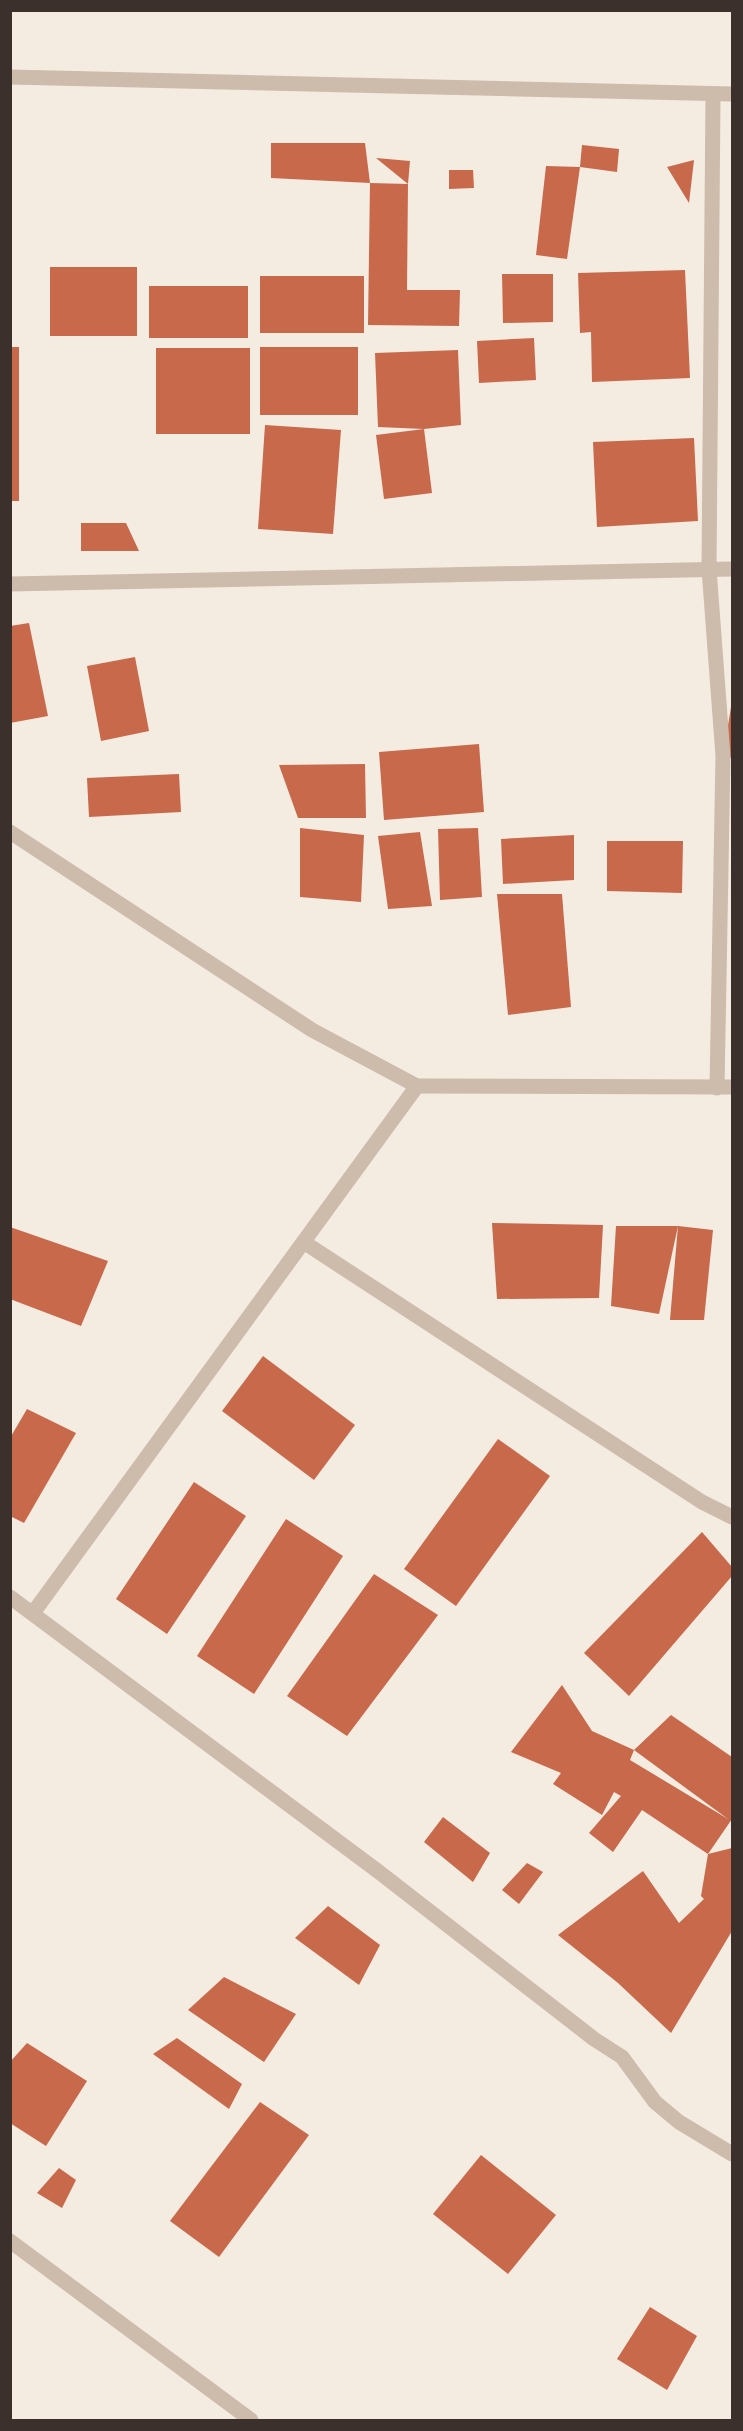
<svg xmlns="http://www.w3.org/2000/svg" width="743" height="2431" font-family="Barlow,sans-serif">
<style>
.building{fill:#c8694b;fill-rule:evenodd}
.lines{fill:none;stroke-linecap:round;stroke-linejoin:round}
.minor{stroke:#cdbbac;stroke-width:15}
.tertiary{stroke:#cdbbac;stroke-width:15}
</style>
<rect width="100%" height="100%" fill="#f4ebe1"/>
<g class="building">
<path d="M 271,143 L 365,143 L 370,183 L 271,178 Z"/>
<path d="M 582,145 L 619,149 L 617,172 L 580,167 Z"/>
<path d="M 376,158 L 410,161 L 408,184 Z"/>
<path d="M 694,160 L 689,203 L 667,167 Z"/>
<path d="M 546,166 L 580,167 L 567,259 L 536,255 Z"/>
<path d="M 449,170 L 473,170 L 474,188 L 449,189 Z"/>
<path d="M 370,183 L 408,184 L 407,290 L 460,290 L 459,326 L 368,325 Z"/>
<rect x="50" y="267" width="87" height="69"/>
<path d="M 685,270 L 690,378 L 592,382 L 591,332 L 580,333 L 578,273 Z"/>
<path d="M 502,274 L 553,274 L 553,322 L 503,323 Z"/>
<rect x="260" y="276" width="104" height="57"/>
<rect x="149" y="286" width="99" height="52"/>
<path d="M 534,338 L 536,380 L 479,383 L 477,341 Z"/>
<rect x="10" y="347" width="9" height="154"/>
<rect x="260" y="347" width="98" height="68"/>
<rect x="156" y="348" width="94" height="86"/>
<path d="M 458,350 L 461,425 L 424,429 L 378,427 L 375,353 Z"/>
<path d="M 265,425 L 341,430 L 333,534 L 258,529 Z"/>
<path d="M 424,429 L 432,493 L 384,499 L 376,435 Z"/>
<path d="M 694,438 L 698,521 L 597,527 L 593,442 Z"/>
<path d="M 81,523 L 126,523 L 139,551 L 81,551 Z"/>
<path d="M 29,623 L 48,716 L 10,723 L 10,626 Z"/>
<path d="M 135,657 L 149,731 L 101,741 L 87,666 Z"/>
<path d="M 731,707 L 732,707 L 732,758 L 723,756 Z"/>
<path d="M 479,744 L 484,812 L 384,820 L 379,752 Z"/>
<path d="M 365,764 L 366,818 L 298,818 L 279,765 Z"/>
<path d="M 179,774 L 181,812 L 89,817 L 87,778 Z"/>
<path d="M 300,828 L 364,835 L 361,902 L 300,897 Z"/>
<path d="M 478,828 L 482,897 L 440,900 L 438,829 Z"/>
<path d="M 420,832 L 432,906 L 388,909 L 378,836 Z"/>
<path d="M 574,835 L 574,880 L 503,884 L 501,839 Z"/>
<path d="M 607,841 L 683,841 L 682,893 L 607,891 Z"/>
<path d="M 497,894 L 562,894 L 571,1007 L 508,1015 Z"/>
<path d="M 492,1223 L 603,1225 L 599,1298 L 497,1299 Z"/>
<path d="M 616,1226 L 678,1226 L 713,1230 L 704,1320 L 670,1320 L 678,1226 L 659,1314 L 611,1306 Z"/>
<path d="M 10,1227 L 108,1261 L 81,1326 L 10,1299 Z"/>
<path d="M 263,1356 L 355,1425 L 314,1480 L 222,1411 Z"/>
<path d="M 27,1409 L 76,1433 L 24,1523 L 10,1516 L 10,1438 Z"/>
<path d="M 498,1439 L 550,1476 L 456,1606 L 404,1569 Z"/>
<path d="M 194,1482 L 246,1516 L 167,1634 L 116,1599 Z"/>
<path d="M 286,1519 L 343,1556 L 254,1694 L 197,1656 Z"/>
<path d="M 702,1532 L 732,1567 L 732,1576 L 629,1696 L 584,1653 Z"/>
<path d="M 374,1574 L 438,1615 L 347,1736 L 287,1696 Z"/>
<path d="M 562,1685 L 592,1731 L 634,1750 L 671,1715 L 732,1757 L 732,1819 L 708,1854 L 642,1810 L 613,1852 L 589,1833 L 621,1796 L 614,1792 L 602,1815 L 553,1784 L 561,1773 L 511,1752 ZM 634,1750 L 728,1819 L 630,1760 Z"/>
<path d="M 443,1817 L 490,1853 L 473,1882 L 424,1842 Z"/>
<path d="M 732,1848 L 732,1931 L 671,2033 L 618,1983 L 558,1935 L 643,1871 L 679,1923 L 704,1899 L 701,1896 L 708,1854 Z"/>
<path d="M 527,1863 L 543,1872 L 519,1904 L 502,1890 Z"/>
<path d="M 328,1906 L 380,1945 L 359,1985 L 295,1938 Z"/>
<path d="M 224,1977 L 296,2014 L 264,2062 L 188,2010 Z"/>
<path d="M 177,2038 L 242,2084 L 229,2109 L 153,2054 Z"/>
<path d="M 27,2043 L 87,2081 L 46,2146 L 10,2123 L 10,2062 Z"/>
<path d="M 260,2102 L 309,2135 L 219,2257 L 170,2221 Z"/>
<path d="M 481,2155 L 556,2215 L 508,2274 L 433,2214 Z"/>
<path d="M 59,2168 L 76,2180 L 62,2208 L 37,2193 Z"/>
<path d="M 650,2307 L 697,2336 L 667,2390 L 617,2359 Z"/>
</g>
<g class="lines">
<g class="minor">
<path d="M 713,95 L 709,569 L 723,756 L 717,1088"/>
<path d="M 10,584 L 732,569"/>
<path d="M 10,832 L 312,1030 L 417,1086 L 33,1613"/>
<path d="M 417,1086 L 732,1087"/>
<path d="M 305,1243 L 702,1502 L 732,1517"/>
<path d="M 10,1597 L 379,1872 L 594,2039 L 622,2057 L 655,2102 L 679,2122 L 732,2154"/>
<path d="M 10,2241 L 251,2420"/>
</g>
<path class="tertiary" d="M 10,77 L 732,94"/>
</g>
<rect width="743" height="2431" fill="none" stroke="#3b302b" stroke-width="24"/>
</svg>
